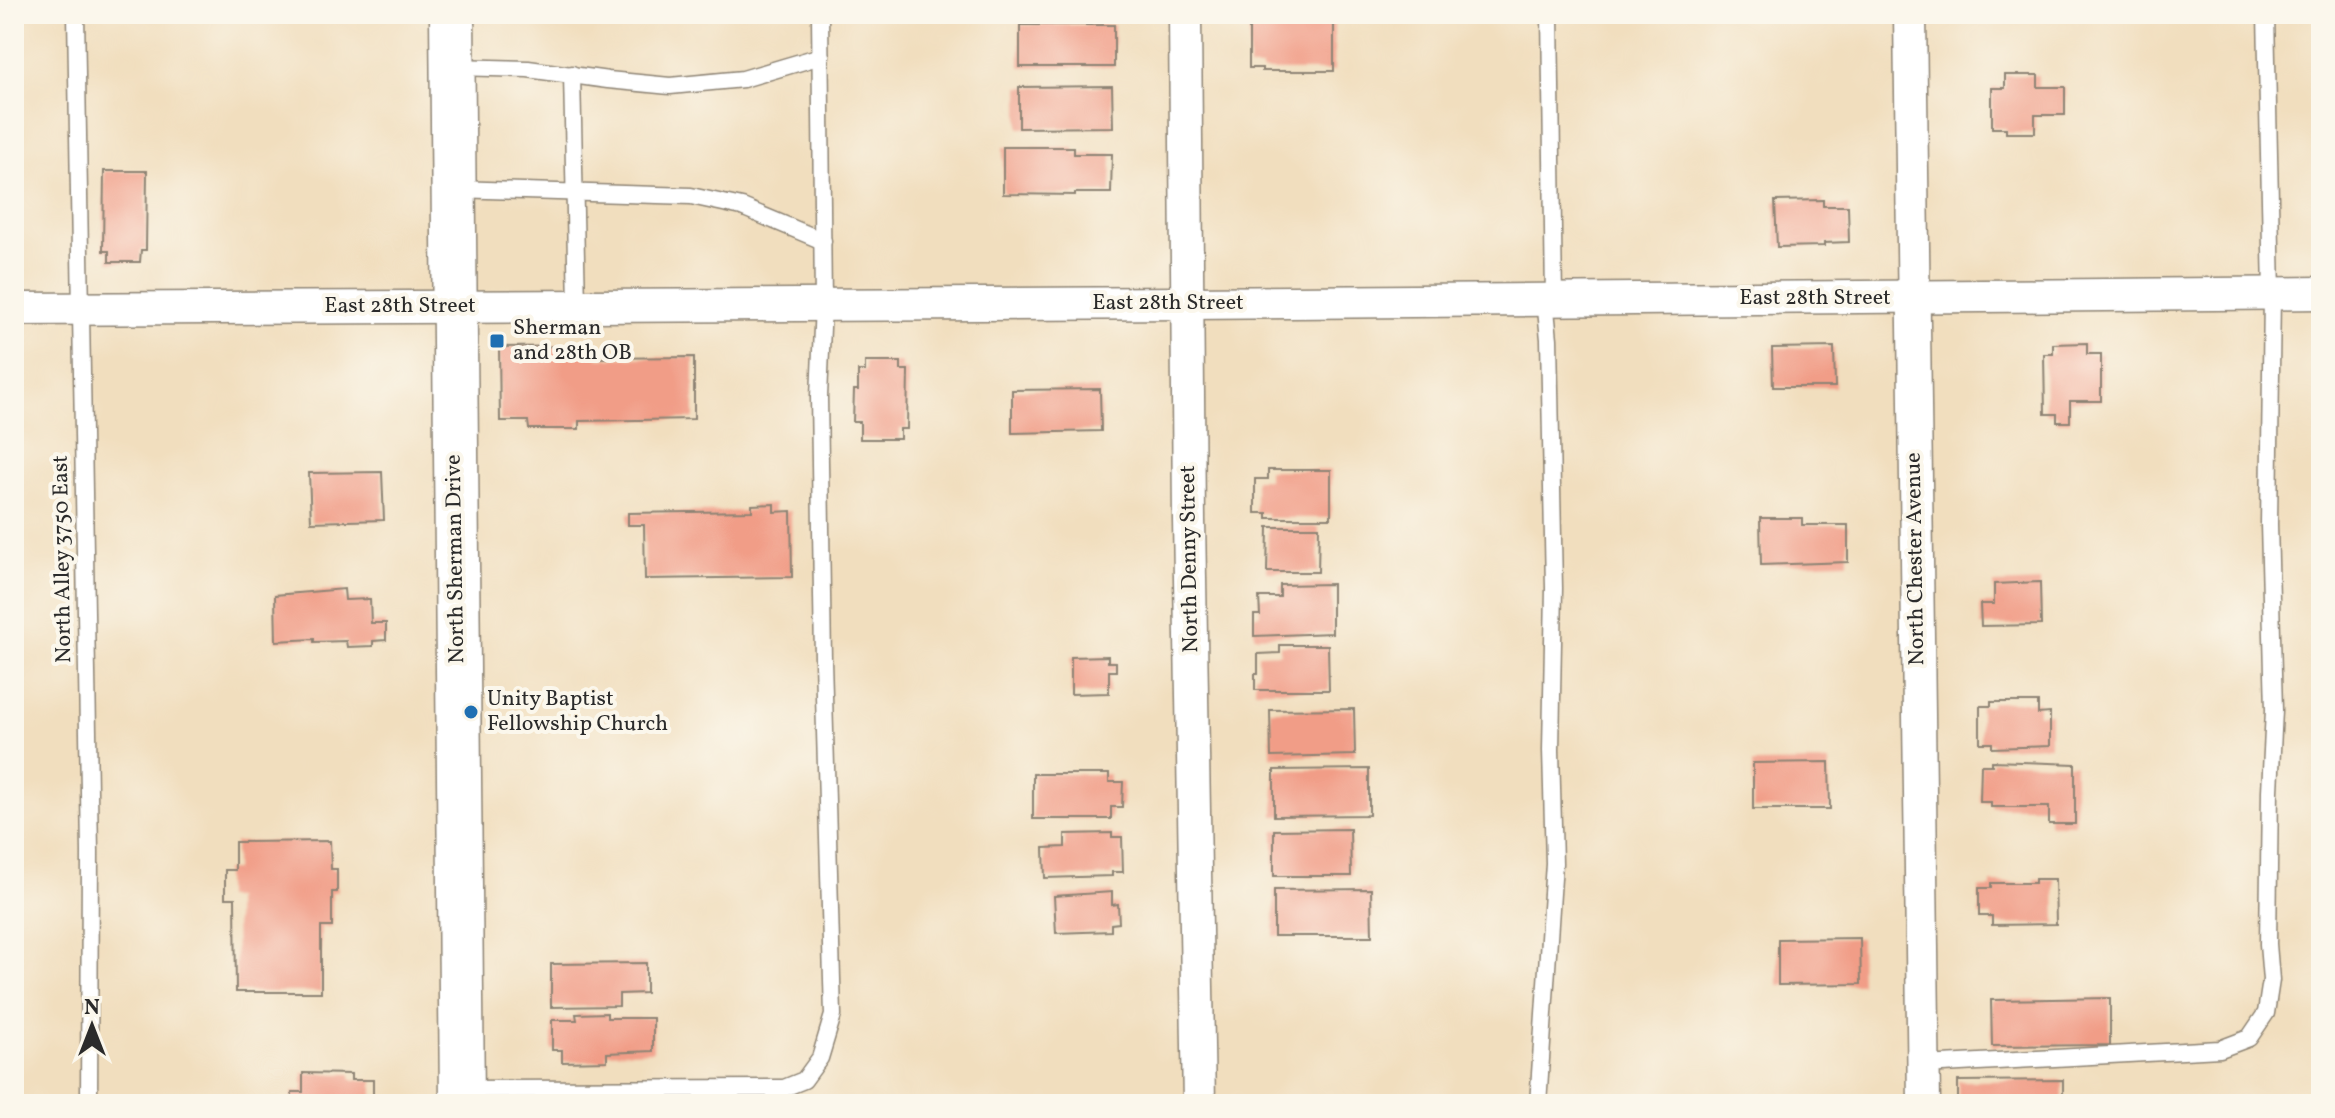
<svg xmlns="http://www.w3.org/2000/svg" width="2335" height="1118" font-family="Vollkorn,serif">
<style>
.building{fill:#f19d87}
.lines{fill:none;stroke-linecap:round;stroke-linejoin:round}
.service-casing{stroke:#8e8474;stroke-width:19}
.minor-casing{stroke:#8e8474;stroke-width:35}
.secondary-casing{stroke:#8e8474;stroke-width:47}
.service{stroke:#fff;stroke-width:16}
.minor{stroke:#fff;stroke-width:32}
.secondary{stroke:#fff;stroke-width:44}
.poi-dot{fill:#1f6fb2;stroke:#fbf7ec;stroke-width:3}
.labels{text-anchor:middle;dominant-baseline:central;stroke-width:8;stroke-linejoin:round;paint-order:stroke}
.street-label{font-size:22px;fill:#2b2b2b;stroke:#fbf7ec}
.poi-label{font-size:22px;fill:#2b2b2b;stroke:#fbf7ec;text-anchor:start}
</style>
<rect width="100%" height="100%" fill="#fbf7ec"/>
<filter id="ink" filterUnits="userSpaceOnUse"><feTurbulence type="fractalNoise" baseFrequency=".0125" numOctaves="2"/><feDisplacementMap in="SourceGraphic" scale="16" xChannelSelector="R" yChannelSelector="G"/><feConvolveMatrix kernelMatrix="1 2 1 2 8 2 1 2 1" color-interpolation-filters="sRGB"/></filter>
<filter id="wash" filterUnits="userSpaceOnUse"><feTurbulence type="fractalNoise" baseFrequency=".006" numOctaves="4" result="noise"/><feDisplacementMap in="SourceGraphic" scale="32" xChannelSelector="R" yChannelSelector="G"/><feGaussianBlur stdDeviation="1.8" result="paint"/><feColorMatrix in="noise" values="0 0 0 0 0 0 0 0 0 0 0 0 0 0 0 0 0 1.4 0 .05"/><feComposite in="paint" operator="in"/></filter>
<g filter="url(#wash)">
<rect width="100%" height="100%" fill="#f1debe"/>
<g id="blocks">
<g class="building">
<path d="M 1261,20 L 1334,20 L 1334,71 L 1262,71 L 1262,68 L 1249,68 L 1249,25 L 1261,25 Z"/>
<rect x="1020" y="25" width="94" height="42"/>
<path d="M 2005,75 L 2038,75 L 2038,87 L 2065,87 L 2065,115 L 2035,115 L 2035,133 L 2006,133 L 2006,128 L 1992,128 L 1992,88 L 2005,88 Z"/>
<path d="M 1112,86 L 1113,127 L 1019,128 L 1019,87 Z"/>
<path d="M 1003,147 L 1074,147 L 1074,154 L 1112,154 L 1111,193 L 1075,193 L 1075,195 L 1003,194 Z"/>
<path d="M 104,171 L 147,171 L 146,250 L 141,250 L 140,262 L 109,262 L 109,251 L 103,251 Z"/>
<path d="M 1823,200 L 1823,206 L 1848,206 L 1849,242 L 1824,243 L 1824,246 L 1777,247 L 1775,201 Z"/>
<path d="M 2087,343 L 2087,354 L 2101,354 L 2101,401 L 2070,401 L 2070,422 L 2057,422 L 2057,414 L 2045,414 L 2044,354 L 2053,354 L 2053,344 Z"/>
<path d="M 597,346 L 598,358 L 694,357 L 694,419 L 579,421 L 579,429 L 529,429 L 528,421 L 500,421 L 499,347 Z"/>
<path d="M 1834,347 L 1835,387 L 1773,387 L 1772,348 Z"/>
<path d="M 865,362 L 901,362 L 901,370 L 908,370 L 907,429 L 900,429 L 900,439 L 860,439 L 860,422 L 853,422 L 854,390 L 858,390 L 858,371 L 865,371 Z"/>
<path d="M 1100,389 L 1101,431 L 1012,433 L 1012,390 Z"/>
<path d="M 1268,470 L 1331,470 L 1331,518 L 1267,518 L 1267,513 L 1255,513 L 1255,479 L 1268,479 Z"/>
<path d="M 382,472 L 384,520 L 311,522 L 309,473 Z"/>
<path d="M 774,504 L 774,512 L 791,511 L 792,577 L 645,579 L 644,525 L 628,525 L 628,513 L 752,511 L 752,505 Z"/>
<path d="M 1760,518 L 1802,518 L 1802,525 L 1848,525 L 1848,562 L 1761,565 Z"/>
<path d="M 1268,527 L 1319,527 L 1318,572 L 1267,572 Z"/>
<path d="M 2040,582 L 2041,625 L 1981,626 L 1980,604 L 1994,604 L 1994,584 Z"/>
<path d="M 1332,584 L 1332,633 L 1254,636 L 1254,615 L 1260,615 L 1259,597 L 1280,597 L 1280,585 Z"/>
<path d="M 344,589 L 345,600 L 370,599 L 371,623 L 386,623 L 386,640 L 373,641 L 373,646 L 347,647 L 346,641 L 314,642 L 314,639 L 276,641 L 275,595 Z"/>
<path d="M 1280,645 L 1328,645 L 1329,690 L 1255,690 L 1255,674 L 1258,674 L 1258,654 L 1280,653 Z"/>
<path d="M 1108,656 L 1108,662 L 1116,662 L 1116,671 L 1109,671 L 1109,693 L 1071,694 L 1071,657 Z"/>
<path d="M 1991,702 L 2038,702 L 2038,714 L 2050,713 L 2050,746 L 1992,748 L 1992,743 L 1980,743 L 1980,706 L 1991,706 Z"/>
<path d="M 1354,709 L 1355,755 L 1271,757 L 1270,710 Z"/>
<path d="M 1992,761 L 2075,764 L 2075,824 L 2049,824 L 2049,807 L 1991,807 L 1991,802 L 1980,802 L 1981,765 L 1992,765 Z"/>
<path d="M 1829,762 L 1830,809 L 1753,809 L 1753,763 Z"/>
<path d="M 1369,769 L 1369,815 L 1274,816 L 1274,770 Z"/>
<path d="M 1033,774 L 1109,774 L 1109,782 L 1123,782 L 1122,807 L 1111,807 L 1111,819 L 1033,819 Z"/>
<path d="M 1350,829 L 1351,876 L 1274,876 L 1274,830 Z"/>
<path d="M 1112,833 L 1112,837 L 1122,837 L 1123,872 L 1112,872 L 1112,876 L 1045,878 L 1044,848 L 1065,847 L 1065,834 Z"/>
<path d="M 330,841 L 331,869 L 337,869 L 337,892 L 332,892 L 332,927 L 321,927 L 321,992 L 236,992 L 235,898 L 225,898 L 225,870 L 235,870 L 235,842 Z"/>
<path d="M 2035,879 L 2055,879 L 2056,924 L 1992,925 L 1992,916 L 1979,916 L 1979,888 L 1991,888 L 1991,883 L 2035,883 Z"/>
<path d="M 1371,889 L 1372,936 L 1274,936 L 1274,890 Z"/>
<path d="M 1112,892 L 1112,905 L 1118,904 L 1119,923 L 1111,924 L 1111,931 L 1056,933 L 1054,896 Z"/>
<path d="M 1860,938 L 1861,984 L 1778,985 L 1778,939 Z"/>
<path d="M 646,963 L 646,993 L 619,994 L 619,1006 L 551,1007 L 551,964 Z"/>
<path d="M 2110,998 L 2110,1045 L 1992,1046 L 1991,1000 Z"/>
<path d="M 607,1013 L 607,1018 L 653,1018 L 653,1051 L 607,1053 L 607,1061 L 562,1062 L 562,1050 L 552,1050 L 552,1020 L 577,1020 L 576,1014 Z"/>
<path d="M 303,1073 L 351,1074 L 351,1080 L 373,1080 L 373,1104 L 292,1104 L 292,1092 L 303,1092 Z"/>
<path d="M 2063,1080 L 2063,1104 L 1958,1104 L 1958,1081 Z"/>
</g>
</g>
</g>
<g filter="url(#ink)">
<use href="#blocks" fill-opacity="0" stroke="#8e8474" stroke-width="2"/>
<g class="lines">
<defs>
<g id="service">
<path d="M 76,14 L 90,852 L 89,1104"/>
<path d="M 1550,14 L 1554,300"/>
<path d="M 454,67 L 528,69 L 608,80 L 670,86 L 743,79 L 821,56"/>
<path d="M 572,74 L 577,306"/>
<path d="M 455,189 L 691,196 L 742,207 L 823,241"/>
<path d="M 1924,1065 L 2220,1049 L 2249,1038 L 2266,1013 L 2271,980 L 2268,944 L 2270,791 L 2274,710 L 2269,524 L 2272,294 L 2266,14"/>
<path d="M 463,1089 L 784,1088 L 804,1080 L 820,1058 L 833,1015 L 823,660 L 819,397 L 823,304 L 820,14"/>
<path d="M 1538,1104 L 1554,863 L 1551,750 L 1554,588 L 1549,339 L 1545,300"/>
</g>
<g id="minor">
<path d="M 1185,14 L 1189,520 L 1199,1104"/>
<path d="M 1910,14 L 1924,1104"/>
<path d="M 14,309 L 1188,303 L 2321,293"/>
</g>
<path id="secondary" d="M 452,14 L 462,1104"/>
</defs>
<use href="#service" class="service-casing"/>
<use href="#minor" class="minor-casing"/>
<use href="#secondary" class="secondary-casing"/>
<use href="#service" class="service"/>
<use href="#minor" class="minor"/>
<use href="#secondary" class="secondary"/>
</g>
</g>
<g class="poi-dot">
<rect x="489" y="333" width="16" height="16" rx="4"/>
<circle cx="471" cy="712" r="8"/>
</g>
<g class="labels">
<g class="street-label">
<text x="1815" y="298">East 28th Street</text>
<text x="1168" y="303">East 28th Street</text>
<text x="400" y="306">East 28th Street</text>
<text transform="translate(63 559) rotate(-91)">North Alley 3750 East</text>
<text transform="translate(456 559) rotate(-91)">North Sherman Drive</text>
<text transform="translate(1190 559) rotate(-91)">North Denny Street</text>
<text transform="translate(1916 559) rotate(-91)">North Chester Avenue</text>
</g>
<g class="poi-label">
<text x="513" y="328">Sherman<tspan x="513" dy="25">and 28th OB</tspan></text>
<text x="487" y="699">Unity Baptist<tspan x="487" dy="25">Fellowship Church</tspan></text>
</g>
</g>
<rect width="2335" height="1118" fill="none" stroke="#fbf7ec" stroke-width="48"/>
<g transform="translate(92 1026)" stroke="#fbf7ec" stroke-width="6" paint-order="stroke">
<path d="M0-6L14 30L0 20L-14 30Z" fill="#2b2b2b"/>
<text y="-12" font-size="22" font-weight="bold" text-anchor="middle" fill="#2b2b2b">N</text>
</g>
</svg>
